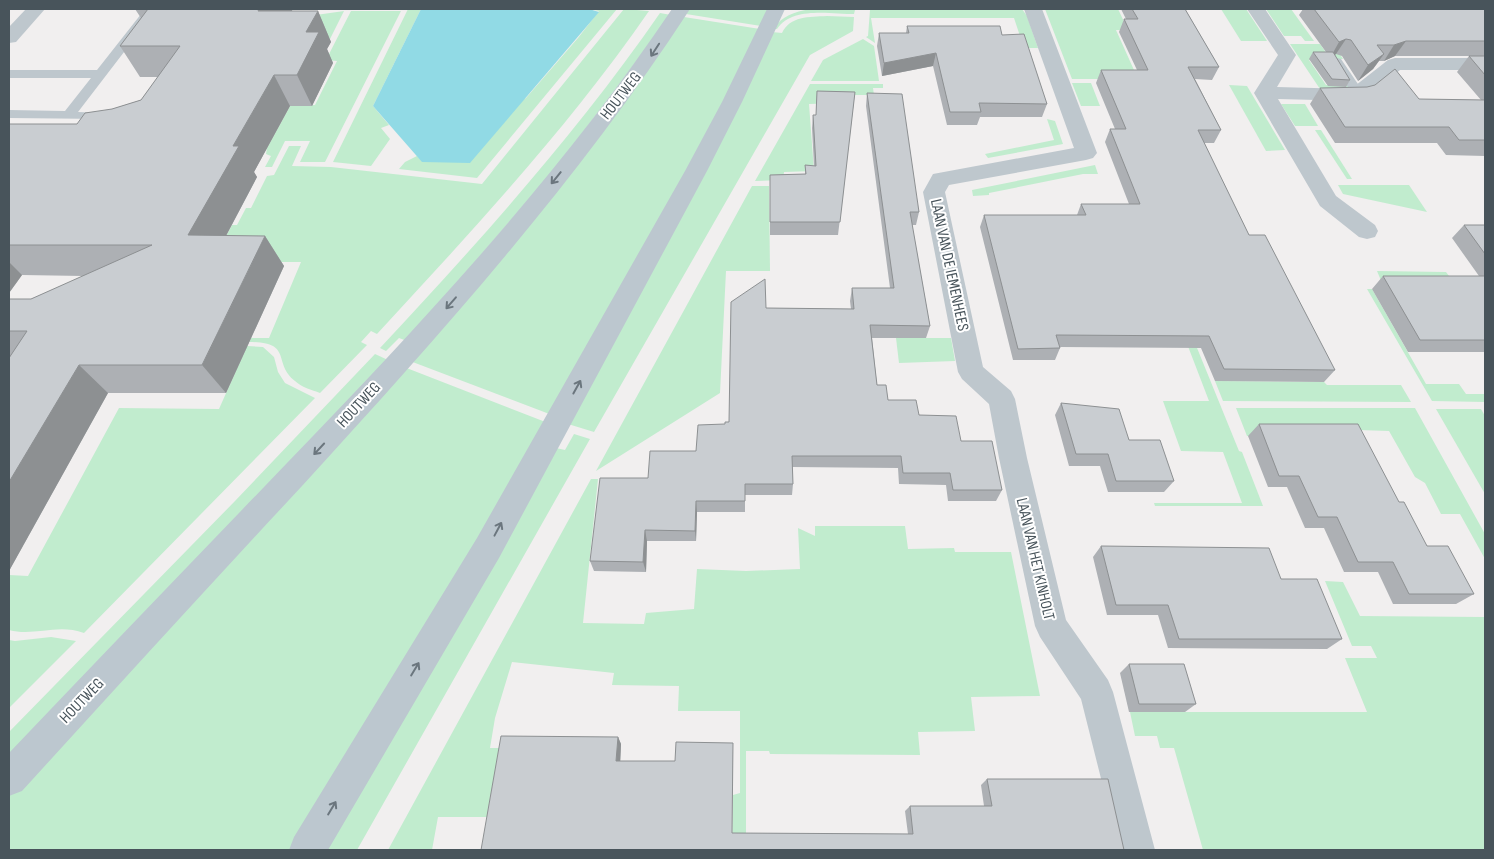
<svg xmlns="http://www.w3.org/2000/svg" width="1494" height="859" font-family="'Sofia Sans Condensed',sans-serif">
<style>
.green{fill:#c1ecce}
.water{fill:#91dae5}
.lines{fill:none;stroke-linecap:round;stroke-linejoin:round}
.lane{fill:#bec7cd;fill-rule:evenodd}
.street{fill:#bec7cd;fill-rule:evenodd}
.secondary{fill:#bcc7cf;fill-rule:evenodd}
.wall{fill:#adb0b4}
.shaded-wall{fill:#8d9092}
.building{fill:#c9cdd1;stroke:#8d9092}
.oneway{stroke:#6b767e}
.labels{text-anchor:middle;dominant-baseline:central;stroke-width:4;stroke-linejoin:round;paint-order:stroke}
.street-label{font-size:16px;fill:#48545b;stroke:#fff}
</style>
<rect width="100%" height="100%" fill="#f1efef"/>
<g class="green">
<path d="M 408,9 L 421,9 L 373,106 L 389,125 L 381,128 L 390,139 L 371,166 L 333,162 Z"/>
<path d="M 589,9 L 617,9 L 477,178 L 399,169 L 405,162 L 417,156 L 423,162 L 526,98 L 578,38 L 599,11 Z"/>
<path d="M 624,9 L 649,11 C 569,127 472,231 377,334 L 371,331 L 361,342 L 367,345 L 320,393 C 312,390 301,387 295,381 C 272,363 294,342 249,342 L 251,338 L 269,338 L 301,262 L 212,262 L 232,225 L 237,225 L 246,208 L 251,208 L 267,176 L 274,175 L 289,146 L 301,146 L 292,166 L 331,167 L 482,184 Z"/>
<path d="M 689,9 L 769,9 L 761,26 L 686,14 Z"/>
<path d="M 810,9 L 855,10 L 854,14 C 831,14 792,6 777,29 L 773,29 C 782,16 794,12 810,9 Z"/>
<path d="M 1022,9 L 1027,16 L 1038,48 L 1024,48 L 1014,18 L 871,18 L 875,43 L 866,37 L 868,36 L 870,10 Z"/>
<path d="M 1045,9 L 1118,9 L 1128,30 L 1116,30 L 1138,79 L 1072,79 Z"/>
<path d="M 1221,9 L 1246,9 L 1267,41 L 1241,41 Z"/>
<path d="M 1266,9 L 1291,9 L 1314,41 L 1305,41 L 1301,36 L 1284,36 Z"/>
<path d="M 344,11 L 330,39 L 309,16 Z"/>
<path d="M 351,11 L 401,11 L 325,162 L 300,162 L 310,141 L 285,141 L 272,167 L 265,167 L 271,156 L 266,154 L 267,148 L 290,106 L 315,105 L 337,61 L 326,60 Z"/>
<path d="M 660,13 L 671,15 L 559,164 L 407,341 L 399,338 L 386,351 L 380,348 C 479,242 577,133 660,13 Z"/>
<path d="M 827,16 L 854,17 L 853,31 L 810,55 L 594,432 L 568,424 L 772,32 L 782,33 C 790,16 809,17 827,16 Z"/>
<path d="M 684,17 L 760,29 L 724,102 L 552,415 L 410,361 Z"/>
<path d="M 863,39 L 874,46 L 879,81 L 811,81 L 823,60 Z"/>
<path d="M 1290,44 L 1320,44 L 1327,54 L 1340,54 L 1343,59 L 1309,60 L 1326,85 L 1348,85 L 1353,92 L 1322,92 Z"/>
<path d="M 1072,83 L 1091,83 L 1100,106 L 1081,106 Z"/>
<path d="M 810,84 L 883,84 L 883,88 L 873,88 L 874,95 L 842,95 L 842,103 L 809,104 L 814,171 L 784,172 L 783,180 L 755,181 Z"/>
<path d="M 1229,85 L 1247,86 L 1285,150 L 1266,151 Z"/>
<path d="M 1281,104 L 1305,104 L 1318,126 L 1295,126 Z"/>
<path d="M 1047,119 L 1055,121 L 1063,144 L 988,158 L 985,154 L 1054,140 Z"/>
<path d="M 1315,130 L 1321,130 L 1352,179 L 1347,179 Z"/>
<path d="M 1095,165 L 1098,174 L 1083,174 L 989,193 L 989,195 L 973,196 L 972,190 Z"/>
<path d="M 1338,185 L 1409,185 L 1427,212 L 1343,194 Z"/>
<path d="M 752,186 L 769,186 L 770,271 L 726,271 L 720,393 L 596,471 Z"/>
<path d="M 1377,271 L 1446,272 L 1455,284 L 1382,283 Z"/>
<path d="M 1166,289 L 1173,289 L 1239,451 L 1242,452 L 1263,506 L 1155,506 L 1154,503 L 1242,503 L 1223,452 L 1181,451 L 1163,401 L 1209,401 Z"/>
<path d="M 1367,289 L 1372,289 L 1426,384 L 1459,384 L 1466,394 L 1485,394 L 1485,402 L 1432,401 Z"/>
<path d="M 896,338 L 951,338 L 955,361 L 899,363 Z"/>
<path d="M 247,346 L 263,347 L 274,357 L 278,372 L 285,383 L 315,398 L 84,633 C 57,623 34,637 9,630 L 9,575 L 28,576 L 119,408 L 219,409 Z"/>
<path d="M 375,354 L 388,360 L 9,760 L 9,732 L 235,501 Z"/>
<path d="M 404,367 L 548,423 L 407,661 L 292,850 L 9,850 L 9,791 L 264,521 Z"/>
<path d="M 1215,381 L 1324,382 L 1327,385 L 1401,385 L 1411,402 L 1223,401 Z"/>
<path d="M 1236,408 L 1415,408 L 1485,534 L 1485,559 L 1460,514 L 1441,514 L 1425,483 L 1415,477 L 1389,431 L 1358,430 L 1346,436 L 1247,436 Z"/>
<path d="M 1436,409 L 1481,409 L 1485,416 L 1485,494 Z"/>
<path d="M 574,434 L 590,439 L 357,850 L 322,850 L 556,448 L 565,450 Z"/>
<path d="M 591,479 L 598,479 L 583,623 L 644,624 L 646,613 L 694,609 L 697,569 L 746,571 L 800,569 L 798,528 L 815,536 L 815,526 L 905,526 L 908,549 L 954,548 L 955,552 L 1011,552 L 1040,696 L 971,697 L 975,731 L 918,732 L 920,755 L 770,754 L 769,751 L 746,751 L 746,838 L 732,850 L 733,795 L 740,793 L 740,711 L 678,711 L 679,686 L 612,685 L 614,673 L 512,662 L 495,718 L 490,748 L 499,748 L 487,817 L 438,817 L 432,850 L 388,850 Z"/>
<path d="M 1325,581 L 1343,582 L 1360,616 L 1485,617 L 1485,850 L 1203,850 L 1174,748 L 1160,748 L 1157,736 L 1135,736 L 1130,712 L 1367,712 L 1345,658 L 1377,658 L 1371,646 L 1352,646 Z"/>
<path d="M 51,637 L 76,641 L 9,708 L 9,640 L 15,641 Z"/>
</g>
<path class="water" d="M 421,9 L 589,9 L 599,12 L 470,163 L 422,162 L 373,106 Z"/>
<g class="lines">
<g class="lane">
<path d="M 145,9 L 157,9 L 78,112 L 106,113 L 107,116 L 106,119 L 9,118 L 9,110 L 65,111 L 91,78 L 9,78 L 9,70 L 97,70 Z"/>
<path d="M 1337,58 L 1341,59 L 1364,93 L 1362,96 L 1358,97 L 1354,96 L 1331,62 Z"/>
</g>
<g class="street">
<path d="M 26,9 L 45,9 L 16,42 L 9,43 L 9,27 Z"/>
<path d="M 1024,9 L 1042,9 L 1097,153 L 1093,158 L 1086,160 L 949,185 L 945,192 L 983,367 L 1011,391 L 1015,399 L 1027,458 L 1066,620 L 1108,680 L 1113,692 L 1155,850 L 1119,850 L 1081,699 L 1040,637 L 1035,626 L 999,458 L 989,404 L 962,379 L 958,372 L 923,192 L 933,174 L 1074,148 Z"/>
<path d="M 1247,9 L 1265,9 L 1296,55 L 1277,87 L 1351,89 L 1388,60 L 1395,58 L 1485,58 L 1485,70 L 1400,70 L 1363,99 L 1356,101 L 1278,99 L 1336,196 L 1375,225 L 1378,231 L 1375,237 L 1367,239 L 1359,237 L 1320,206 L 1254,93 L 1278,55 Z"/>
</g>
<g class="secondary">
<path d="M 672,9 L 690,9 C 578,181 440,335 302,486 C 208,587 115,689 22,791 L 9,796 L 9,753 C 101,656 194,560 287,463 C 424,321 561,174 672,9 Z"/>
<path d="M 767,9 L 785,9 L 742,102 L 707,171 L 499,558 L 328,850 L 289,850 L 294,837 L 477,538 L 685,171 L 722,102 Z"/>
</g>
</g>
<g class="wall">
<path d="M 135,9 L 293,9 L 291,11 L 318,11 L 331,42 L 327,49 L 333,63 L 312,106 L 290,106 L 254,172 L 257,177 L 226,236 L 265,236 L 284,266 L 226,393 L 108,393 L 9,571 L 9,299 L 31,299 L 84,276 L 22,275 L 9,293 L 9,124 L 77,124 L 112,109 L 141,100 L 158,77 L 140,77 L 120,46 L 141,18 Z"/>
<path d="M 1121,9 L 1185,9 L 1219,67 L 1212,80 L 1195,79 L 1221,130 L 1214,143 L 1204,143 L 1249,235 L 1335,370 L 1324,382 L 1215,381 L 1201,348 L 1060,347 L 1060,348 L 1055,360 L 1013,360 L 980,227 L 984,215 L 1077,215 L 1081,204 L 1129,204 L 1105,142 L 1110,129 L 1115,129 L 1096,83 L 1101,70 L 1137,70 L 1119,32 L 1124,19 L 1126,19 Z"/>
<path d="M 1303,9 L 1485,9 L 1485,156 L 1446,155 L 1437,143 L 1335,143 L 1310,104 L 1320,88 L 1419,99 L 1481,100 L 1457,72 L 1469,56 L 1476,56 L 1395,56 L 1384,61 L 1379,61 L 1373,69 L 1358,81 L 1342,56 L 1336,54 L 1335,55 L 1350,80 L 1346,87 L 1328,86 L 1309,59 L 1313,52 L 1326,52 L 1299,15 Z"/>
<path d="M 907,26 L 1002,35 L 1047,104 L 1042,117 L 980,117 L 977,125 L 947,125 L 933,66 L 882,76 L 877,46 L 879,33 L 906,33 Z"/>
<path d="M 817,91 L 855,92 L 838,235 L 770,235 L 770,175 L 805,174 L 805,165 L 814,166 L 812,128 L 813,115 L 816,115 Z"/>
<path d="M 867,93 L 919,212 L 916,225 L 912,225 L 930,326 L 926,338 L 872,338 L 877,385 L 888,400 L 919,415 L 961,441 L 1002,490 L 996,501 L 948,501 L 946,485 L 899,484 L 898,468 L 792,467 L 793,484 L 792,495 L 745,495 L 745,512 L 697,512 L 696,541 L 647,541 L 646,572 L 594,571 L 590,561 L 648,478 L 696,451 L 725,424 L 729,422 L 766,308 L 851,309 L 850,301 L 852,288 L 890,288 L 866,106 Z"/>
<path d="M 1464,225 L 1485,225 L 1485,352 L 1408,352 L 1372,289 L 1383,276 L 1479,276 L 1452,238 Z"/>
<path d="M 1061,403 L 1129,440 L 1174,481 L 1164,492 L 1108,492 L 1100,466 L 1069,466 L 1055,415 Z"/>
<path d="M 1259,424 L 1399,502 L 1427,546 L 1474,594 L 1456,604 L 1393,604 L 1378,572 L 1344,572 L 1324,528 L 1305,528 L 1287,487 L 1268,487 L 1248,436 Z"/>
<path d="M 1101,546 L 1281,579 L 1342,639 L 1327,649 L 1168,648 L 1158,615 L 1107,615 L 1093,557 Z"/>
<path d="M 1129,664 L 1196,704 L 1185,712 L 1129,712 L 1120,673 Z"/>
<path d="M 618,737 L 621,744 L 620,761 L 675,761 L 733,750 L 732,833 L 908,834 L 905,811 L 910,806 L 984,806 L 981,785 L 987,779 L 1124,850 L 481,850 Z"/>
</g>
<g class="shaded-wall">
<path d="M 259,9 L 293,9 L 273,42 L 258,11 Z"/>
<path d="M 318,11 L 331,42 L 327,49 L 333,63 L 312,106 L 297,75 L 306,32 Z"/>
<path d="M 1346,39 L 1336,54 L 1330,58 L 1339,42 Z"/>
<path d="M 1406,41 L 1395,56 L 1384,61 L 1394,45 Z"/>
<path d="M 936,53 L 933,66 L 882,76 L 884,63 Z"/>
<path d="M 1384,54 L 1373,69 L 1358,81 L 1368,65 Z"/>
<path d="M 274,75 L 290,106 L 254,172 L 257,177 L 210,266 L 188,235 L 233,146 Z"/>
<path d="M 265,236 L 284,266 L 226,393 L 202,365 Z"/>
<path d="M 9,262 L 22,275 L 9,293 Z"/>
<path d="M 79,365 L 108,393 L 9,571 L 9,482 Z"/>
<path d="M 696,501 L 697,512 L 696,541 L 695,531 Z"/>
<path d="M 645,530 L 647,541 L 646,572 L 643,562 Z"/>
<path d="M 618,737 L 621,744 L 620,768 L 616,761 Z"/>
</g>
<g class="building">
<path d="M 148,9 L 259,9 L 258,11 L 318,11 L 306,32 L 319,32 L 297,75 L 274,75 L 233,146 L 239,146 L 188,235 L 265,236 L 202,365 L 79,365 L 9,482 L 9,358 L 27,331 L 9,331 L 9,299 L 31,299 L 152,245 L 9,245 L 9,124 L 77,124 L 85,113 L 112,109 L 141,100 L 180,46 L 120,46 Z"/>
<path d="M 1132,9 L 1185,9 L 1219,67 L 1188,67 L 1221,130 L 1198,130 L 1249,235 L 1265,235 L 1335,370 L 1224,369 L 1209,336 L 1056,335 L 1060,348 L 1018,349 L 984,215 L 1086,215 L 1081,204 L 1140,204 L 1110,129 L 1126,129 L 1101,70 L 1148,70 L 1124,19 L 1138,19 Z"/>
<path d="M 1314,9 L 1485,9 L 1485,41 L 1406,41 L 1394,45 L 1377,45 L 1384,54 L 1368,65 L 1351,40 L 1346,39 L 1339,42 Z"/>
<path d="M 907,26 L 1000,26 L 1002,35 L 1024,34 L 1047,104 L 979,103 L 981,112 L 950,112 L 936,53 L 884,63 L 879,33 L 909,33 Z"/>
<path d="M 1313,52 L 1333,52 L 1350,80 L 1332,79 Z"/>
<path d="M 1469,56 L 1485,56 L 1485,75 Z"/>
<path d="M 1395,69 L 1419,99 L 1485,100 L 1485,140 L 1459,140 L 1449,127 L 1345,127 L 1320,88 L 1367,87 L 1375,85 Z"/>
<path d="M 817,91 L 855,92 L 840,222 L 770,222 L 770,175 L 806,174 L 805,165 L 816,166 L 813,115 L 816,115 Z"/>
<path d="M 867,93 L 902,94 L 919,212 L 910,212 L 930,326 L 870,325 L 877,385 L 886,385 L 888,400 L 916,400 L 919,415 L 956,416 L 961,441 L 992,441 L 1002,490 L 953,490 L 950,473 L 903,473 L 901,456 L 792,456 L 793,484 L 745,484 L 745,501 L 696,501 L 695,531 L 645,530 L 643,562 L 590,561 L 600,478 L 648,478 L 650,451 L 696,451 L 698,425 L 725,424 L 725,422 L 729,422 L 731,302 L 765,279 L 766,308 L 854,309 L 852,288 L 894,288 Z"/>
<path d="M 1464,225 L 1485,225 L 1485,254 Z"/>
<path d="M 1383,276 L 1485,276 L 1485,340 L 1420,340 Z"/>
<path d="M 1061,403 L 1119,409 L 1129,440 L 1160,440 L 1174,481 L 1116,481 L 1108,454 L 1076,454 Z"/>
<path d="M 1259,424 L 1358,424 L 1399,502 L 1404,502 L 1427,546 L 1448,546 L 1474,594 L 1409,594 L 1393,562 L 1358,562 L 1337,517 L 1318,517 L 1299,476 L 1279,476 Z"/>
<path d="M 1101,546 L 1269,548 L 1281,579 L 1317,579 L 1342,639 L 1179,639 L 1168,605 L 1116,605 Z"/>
<path d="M 1129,664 L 1184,664 L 1196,704 L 1139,704 Z"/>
<path d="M 501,736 L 618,737 L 616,761 L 675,761 L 676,742 L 733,743 L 732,833 L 913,834 L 910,806 L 992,806 L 987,779 L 1108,779 L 1124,850 L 481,850 Z"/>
</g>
<defs><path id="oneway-shaft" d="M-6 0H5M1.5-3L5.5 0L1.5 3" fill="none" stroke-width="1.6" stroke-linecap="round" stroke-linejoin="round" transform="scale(1.25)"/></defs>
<g class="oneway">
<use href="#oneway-shaft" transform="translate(655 50) rotate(123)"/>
<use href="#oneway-shaft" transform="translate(556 178) rotate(129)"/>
<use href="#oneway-shaft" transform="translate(451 303) rotate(131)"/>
<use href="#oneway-shaft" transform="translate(577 387) rotate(-61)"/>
<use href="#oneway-shaft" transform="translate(319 449) rotate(133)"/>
<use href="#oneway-shaft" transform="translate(498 529) rotate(-62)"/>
<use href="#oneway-shaft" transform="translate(415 669) rotate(-59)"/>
<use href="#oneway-shaft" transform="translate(332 808) rotate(-59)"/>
</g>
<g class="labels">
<g class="street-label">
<text transform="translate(621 96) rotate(-52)">HOUTWEG</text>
<text transform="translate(949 265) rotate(78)">LAAN VAN DE IEMENHEES</text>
<text transform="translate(359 405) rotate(-47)">HOUTWEG</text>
<text transform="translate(1035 559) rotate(77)">LAAN VAN HET KINHOLT</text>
<text transform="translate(82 701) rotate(-46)">HOUTWEG</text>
</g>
</g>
<rect width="1494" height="859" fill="none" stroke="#48545b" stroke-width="20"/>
</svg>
